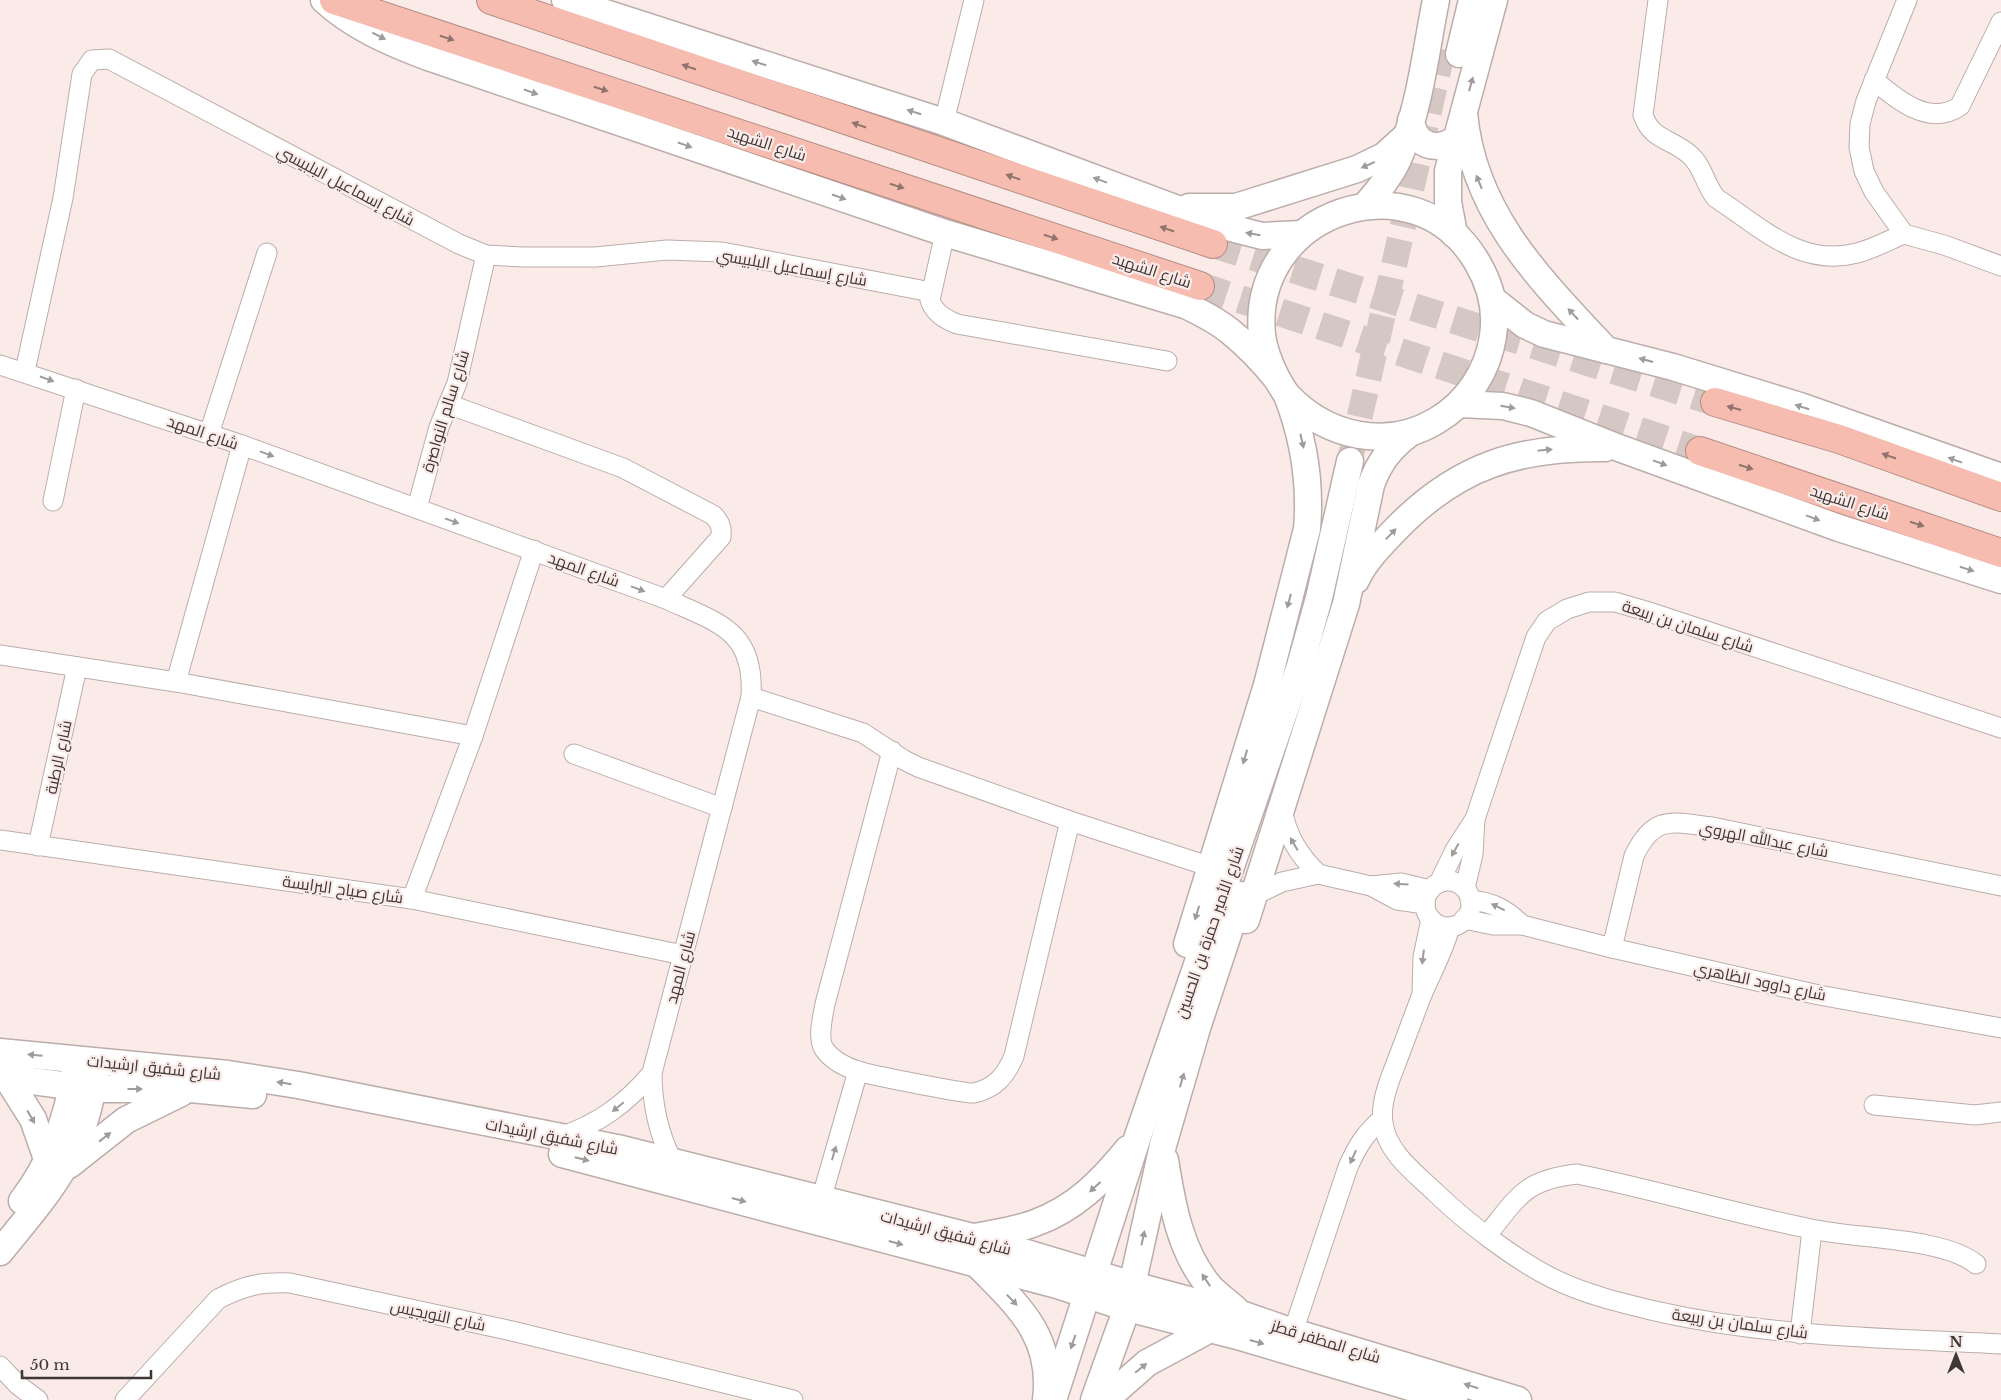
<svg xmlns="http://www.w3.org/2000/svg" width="2001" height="1400" font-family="'Libre Baskerville',Cairo,serif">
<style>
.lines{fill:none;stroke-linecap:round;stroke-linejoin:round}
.secondary-tunnel{stroke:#d5c7c4;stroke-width:26;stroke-dasharray:26 13;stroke-linecap:butt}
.highway-tunnel{stroke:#d5c7c4;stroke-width:28;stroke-dasharray:28 14;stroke-linecap:butt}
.street-casing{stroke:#bbadaa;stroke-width:21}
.secondary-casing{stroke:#bbadaa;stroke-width:29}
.highway-casing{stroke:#b58d85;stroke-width:30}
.street{stroke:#fff;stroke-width:19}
.secondary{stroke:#fff;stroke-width:26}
.highway{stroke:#f6bcb0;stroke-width:28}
.oneway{fill:#9e9b9a}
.oneway2{fill:#90736d}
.labels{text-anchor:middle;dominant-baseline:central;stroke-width:4.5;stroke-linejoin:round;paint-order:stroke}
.street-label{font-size:16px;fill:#3d3736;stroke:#fbebe8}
</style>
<rect width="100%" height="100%" fill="#fbebe8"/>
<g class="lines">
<path class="secondary-tunnel" d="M 1351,455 L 1443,49"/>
<g class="highway-tunnel">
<path d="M 1213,244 L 1715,402"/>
<path d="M 1200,286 L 1700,451"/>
</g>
<defs>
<g id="street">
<path d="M 1658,0 L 1643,115 C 1652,141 1671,138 1690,155 C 1703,166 1705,185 1716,198 C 1761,227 1800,268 1857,253 C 1873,249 1889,240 1904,234"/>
<path d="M 1907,0 L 1866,101 L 1860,124 L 1859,147 L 1864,171 L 1874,192 L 1904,234 L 1944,245 L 2001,266"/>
<path d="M 1874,80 C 1897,100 1930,127 1960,106 L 2001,22"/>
<path d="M 944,122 L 974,0"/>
<path d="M 945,233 L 930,300 C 934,313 945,319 957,324 L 1167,361"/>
<path d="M 0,365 L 242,445 L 666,599 C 718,623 755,630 751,697 L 652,1073 C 652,1105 658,1132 672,1161"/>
<path d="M 25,371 L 63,198 L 82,74 L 92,60 L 109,59 L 459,244 L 486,255 L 523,257 L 595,257 L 667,250 L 722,252 L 931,292"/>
<path d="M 448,404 L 623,468 L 713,515 C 720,522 722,527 721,537 L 666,599"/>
<path d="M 209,434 L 267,253"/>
<path d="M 53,501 L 76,389"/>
<path d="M 417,508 L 439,427 L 457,383 L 486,255"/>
<path d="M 0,655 L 176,682 L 473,736"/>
<path d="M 176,682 L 242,445"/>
<path d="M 751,697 L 863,733 L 904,760 L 918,767 L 1070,821 L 1211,867"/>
<path d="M 892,751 L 825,1004 C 823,1016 817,1037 824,1049 C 832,1060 845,1067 858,1071 C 870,1075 966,1094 974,1093 C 996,1088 1006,1075 1014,1056 L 1070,821"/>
<path d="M 574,754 L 722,808"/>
<path d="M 1282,809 C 1287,836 1298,854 1318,874"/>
<path d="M 0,840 L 412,899 L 683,955"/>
<path d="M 38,846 L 77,667"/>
<circle cx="1448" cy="904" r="23"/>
<path d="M 1439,883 L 1455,850 L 1475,819 L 1536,637 L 1547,621 L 1567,609 L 1589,602 L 1615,602 L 1646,611 L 2001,728"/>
<path d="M 1371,886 L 1401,883 L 1430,890"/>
<path d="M 1465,888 L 1473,854 L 1475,819"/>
<path d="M 1255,895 L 1282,882 L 1318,874 L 1371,886 L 1397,900 L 1425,904"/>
<path d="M 412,899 L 473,736 L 534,550"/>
<path d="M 1470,900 C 1492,902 1506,909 1522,925"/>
<path d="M 1464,919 L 1493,925 L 1522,925 L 1612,948 L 1819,995 L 2001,1028"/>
<path d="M 1450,927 C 1442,955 1432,971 1421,997 C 1413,1018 1405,1040 1397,1061 C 1390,1079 1380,1102 1383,1122 C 1386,1152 1415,1173 1436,1193 C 1466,1222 1514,1259 1552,1278 C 1584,1294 1621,1303 1655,1311 C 1769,1337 1885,1338 2001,1344"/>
<path d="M 1612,948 L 1634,856 C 1654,814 1672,822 1712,827 L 2001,886"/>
<path d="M 1422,995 L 1423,957 L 1431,919"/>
<path d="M 1874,1105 L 1975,1115 L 2001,1112"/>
<path d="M 560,1137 C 598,1124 626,1104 652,1073"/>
<path d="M 821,1200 L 858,1071"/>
<path d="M 1487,1235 C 1519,1196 1524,1180 1577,1174 C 1656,1190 1732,1213 1811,1229 C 1856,1239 1942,1237 1976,1264"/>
<path d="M 1293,1332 L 1348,1167 C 1357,1147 1365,1133 1382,1119"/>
<path d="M 1800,1334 L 1812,1230"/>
<path d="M 0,1366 L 18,1385 L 38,1400"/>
<path d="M 125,1400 L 218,1299 C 245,1285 261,1282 290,1283 L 512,1331 L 793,1400"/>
</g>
<g id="secondary">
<path d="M 324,0 C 353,27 391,43 428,57 L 945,233 L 1185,305 C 1202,313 1218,321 1232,333 C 1248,346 1264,363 1277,379 C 1281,385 1284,392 1289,397 C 1328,437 1387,450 1436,421 C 1467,403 1488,371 1493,336 C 1497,310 1490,284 1477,262 C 1414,155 1250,212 1262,335 C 1264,351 1270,365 1277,379"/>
<path d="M 565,0 L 944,122 L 1223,226 L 1262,236 L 1301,234"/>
<path d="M 1459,54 L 1472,0"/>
<path d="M 1464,113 C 1473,214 1540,279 1606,350"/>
<path d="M 1411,120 C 1414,145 1435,153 1456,139"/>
<path d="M 1365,206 C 1379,190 1393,173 1401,152 C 1420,105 1426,50 1436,0"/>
<path d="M 1189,207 L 1236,207 L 1357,169 L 1384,156 L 1406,136"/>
<path d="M 1454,234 L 1448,202 L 1448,171 L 1494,0"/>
<path d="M 1492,299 L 1525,325 L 1544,334 L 1673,367 L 1800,406 L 2001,477"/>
<path d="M 1459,404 L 1503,406 L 1531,413 L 1619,448 L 1839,528 L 2001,580"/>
<path d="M 1356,580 C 1365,560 1381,545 1396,529 C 1458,465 1519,447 1606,448"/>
<path d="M 1246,920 L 1346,604 L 1371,485 C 1379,462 1391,447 1410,433"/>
<path d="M 1187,944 L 1267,685 L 1307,529 C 1311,482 1304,439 1287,395"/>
<path d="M 0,1052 L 228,1074 L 298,1085 L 622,1149 L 973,1237 L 1133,1285 L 1241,1314 L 1293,1332 L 1518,1400"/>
<path d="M 0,1077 L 93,1089 L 190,1089 L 253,1095"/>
<path d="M 7,1078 L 33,1119 L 47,1159"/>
<path d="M 562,1154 L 1057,1285 L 1127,1308 L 1241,1337 L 1454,1400"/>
<path d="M 1165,1160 C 1172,1204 1180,1252 1210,1287 C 1217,1295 1228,1302 1236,1310"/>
<path d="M 69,1165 L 126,1120 L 181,1093"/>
<path d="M 22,1201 C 51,1163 68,1117 75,1070"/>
<path d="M 975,1237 C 994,1233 1017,1230 1035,1223 C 1076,1208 1102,1181 1128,1149"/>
<path d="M 0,1252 C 49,1192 85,1153 95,1073"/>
<path d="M 978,1265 C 1018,1306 1054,1336 1046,1400"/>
<path d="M 1053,1400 L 1138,1136 L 1300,666 L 1319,598 L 1350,461"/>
<path d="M 1094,1400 L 1127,1308 L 1163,1145 L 1197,1028 L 1241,895"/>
<path d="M 1105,1400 L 1147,1363 L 1210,1329"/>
</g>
<g id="highway">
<path d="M 334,0 L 1200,286"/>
<path d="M 491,0 L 1213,244"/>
<path d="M 1715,402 L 1839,439 L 2001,497"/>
<path d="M 1700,451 L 2001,553"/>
</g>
</defs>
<use href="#street" class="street-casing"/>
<use href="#secondary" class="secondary-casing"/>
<use href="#highway" class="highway-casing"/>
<use href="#street" class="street"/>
<use href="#secondary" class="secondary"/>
<use href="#highway" class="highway"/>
</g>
<defs><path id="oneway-solid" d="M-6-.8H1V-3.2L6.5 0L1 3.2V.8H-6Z" transform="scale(1.25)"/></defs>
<g class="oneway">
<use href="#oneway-solid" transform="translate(379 36) rotate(27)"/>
<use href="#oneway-solid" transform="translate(759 63) rotate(-162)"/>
<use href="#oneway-solid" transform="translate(1471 84) rotate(-75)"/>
<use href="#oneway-solid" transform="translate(531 92) rotate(19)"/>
<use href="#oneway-solid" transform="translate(914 112) rotate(-162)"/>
<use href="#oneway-solid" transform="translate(685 145) rotate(19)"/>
<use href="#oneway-solid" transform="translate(1368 165) rotate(156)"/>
<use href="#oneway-solid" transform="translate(1100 180) rotate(-160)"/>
<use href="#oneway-solid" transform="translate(1479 182) rotate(-112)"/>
<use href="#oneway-solid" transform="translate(839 197) rotate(19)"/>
<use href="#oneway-solid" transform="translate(1253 234) rotate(-170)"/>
<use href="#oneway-solid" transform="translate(1573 314) rotate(-133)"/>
<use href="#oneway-solid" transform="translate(1646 360) rotate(-165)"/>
<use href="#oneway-solid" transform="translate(47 379) rotate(19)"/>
<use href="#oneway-solid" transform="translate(1508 407) rotate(10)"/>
<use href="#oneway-solid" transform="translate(1802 407) rotate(-162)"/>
<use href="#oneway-solid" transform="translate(1302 441) rotate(77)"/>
<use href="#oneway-solid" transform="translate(1545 450) rotate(-6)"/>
<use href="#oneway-solid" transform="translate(267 454) rotate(20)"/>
<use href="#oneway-solid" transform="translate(1955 460) rotate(-160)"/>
<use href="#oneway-solid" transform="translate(1660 463) rotate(20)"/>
<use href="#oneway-solid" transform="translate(1813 518) rotate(20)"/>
<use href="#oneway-solid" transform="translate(452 521) rotate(20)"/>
<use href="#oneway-solid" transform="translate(1391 534) rotate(-46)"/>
<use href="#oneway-solid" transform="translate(1967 569) rotate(18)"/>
<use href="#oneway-solid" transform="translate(638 589) rotate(20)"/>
<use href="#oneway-solid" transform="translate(1289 601) rotate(105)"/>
<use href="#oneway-solid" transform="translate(1245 757) rotate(107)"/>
<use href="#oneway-solid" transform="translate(1294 844) rotate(-120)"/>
<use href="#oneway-solid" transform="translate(1455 850) rotate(119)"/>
<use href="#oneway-solid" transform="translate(1401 884) rotate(-177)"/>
<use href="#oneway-solid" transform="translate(1498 907) rotate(-154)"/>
<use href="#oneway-solid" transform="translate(1197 913) rotate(107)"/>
<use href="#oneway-solid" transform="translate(1423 957) rotate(97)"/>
<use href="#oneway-solid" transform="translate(35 1055) rotate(-175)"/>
<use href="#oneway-solid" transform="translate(1182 1080) rotate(-74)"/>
<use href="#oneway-solid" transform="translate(284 1083) rotate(-171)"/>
<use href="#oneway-solid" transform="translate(135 1089)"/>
<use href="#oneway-solid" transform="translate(618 1107) rotate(141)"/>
<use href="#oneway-solid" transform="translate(31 1117) rotate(60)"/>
<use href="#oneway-solid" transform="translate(105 1137) rotate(-38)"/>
<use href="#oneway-solid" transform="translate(834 1153) rotate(-74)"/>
<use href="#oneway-solid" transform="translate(1353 1157) rotate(114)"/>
<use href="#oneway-solid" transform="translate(582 1159) rotate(14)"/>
<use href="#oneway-solid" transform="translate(1095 1187) rotate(138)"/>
<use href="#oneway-solid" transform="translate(739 1200) rotate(15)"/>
<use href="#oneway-solid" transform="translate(1143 1238) rotate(-78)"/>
<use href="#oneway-solid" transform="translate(896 1243) rotate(15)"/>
<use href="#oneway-solid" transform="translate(1206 1280) rotate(-124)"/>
<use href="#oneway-solid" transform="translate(1012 1300) rotate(46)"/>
<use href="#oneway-solid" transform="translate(1073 1342) rotate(109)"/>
<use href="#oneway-solid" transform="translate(1257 1342) rotate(16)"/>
<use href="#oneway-solid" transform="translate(1141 1368) rotate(-39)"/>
<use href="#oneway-solid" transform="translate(1471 1386) rotate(-163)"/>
</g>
<g class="oneway2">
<use href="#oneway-solid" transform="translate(447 38) rotate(18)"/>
<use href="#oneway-solid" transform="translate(689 67) rotate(-161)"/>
<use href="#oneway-solid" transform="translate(601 89) rotate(18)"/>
<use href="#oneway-solid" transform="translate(859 125) rotate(-161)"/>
<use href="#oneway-solid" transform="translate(1013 177) rotate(-161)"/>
<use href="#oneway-solid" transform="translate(897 186) rotate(18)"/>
<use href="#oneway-solid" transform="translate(1167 229) rotate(-161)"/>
<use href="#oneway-solid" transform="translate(1051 237) rotate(18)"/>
<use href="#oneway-solid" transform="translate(1734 408) rotate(-165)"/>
<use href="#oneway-solid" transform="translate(1889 456) rotate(-161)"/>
<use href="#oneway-solid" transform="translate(1746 467) rotate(18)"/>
<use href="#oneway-solid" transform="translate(1917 524) rotate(18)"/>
</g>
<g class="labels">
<g class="street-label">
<text transform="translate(767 143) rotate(18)">شارع الشهيد</text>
<text transform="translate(346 185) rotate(28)">شارع إسماعيل البلبيسي</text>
<text transform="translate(792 267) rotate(10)">شارع إسماعيل البلبيسي</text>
<text transform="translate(1152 270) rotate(18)">شارع الشهيد</text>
<text transform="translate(445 411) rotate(-73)">شارع سالم النواصرة</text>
<text transform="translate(203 432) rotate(19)">شارع المهد</text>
<text transform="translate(1850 502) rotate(18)">شارع الشهيد</text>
<text transform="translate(584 569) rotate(20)">شارع المهد</text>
<text transform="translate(1688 626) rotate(18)">شارع سلمان بن ربيعة</text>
<text transform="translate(58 757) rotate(-78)">شارع الرطبة</text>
<text transform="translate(1764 839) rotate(11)">شارع عبدالله الهروي</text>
<text transform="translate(343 889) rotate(8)">شارع صياح البرايسة</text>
<text transform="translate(1209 932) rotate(-71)">شارع الأمير حمزة بن الحسين</text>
<text transform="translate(680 967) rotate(-75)">شارع المهد</text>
<text transform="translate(1760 981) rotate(12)">شارع داوود الظاهري</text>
<text transform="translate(154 1067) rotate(6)">شارع شفيق ارشيدات</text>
<text transform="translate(552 1136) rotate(11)">شارع شفيق ارشيدات</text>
<text transform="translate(946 1232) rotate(15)">شارع شفيق ارشيدات</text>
<text transform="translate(438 1315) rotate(12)">شارع النويجيس</text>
<text transform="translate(1740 1323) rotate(8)">شارع سلمان بن ربيعة</text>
<text transform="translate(1326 1341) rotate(17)">شارع المظفر قطز</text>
</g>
</g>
<g transform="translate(1956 1355)" stroke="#fbebe8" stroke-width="4" paint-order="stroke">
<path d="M0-4L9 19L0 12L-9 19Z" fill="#3d3736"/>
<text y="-8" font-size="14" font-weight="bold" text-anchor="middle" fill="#3d3736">N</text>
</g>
<path d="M22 1370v8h129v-8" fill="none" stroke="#3d3736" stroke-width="2.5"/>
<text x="30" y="1370" font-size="15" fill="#3d3736" stroke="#fbebe8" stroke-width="4" paint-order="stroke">50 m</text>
</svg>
